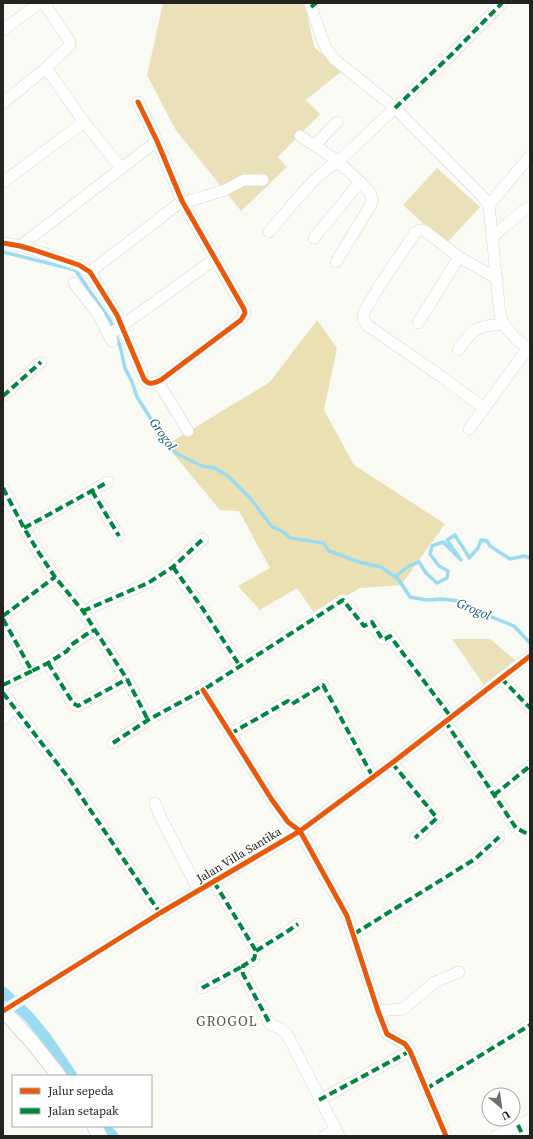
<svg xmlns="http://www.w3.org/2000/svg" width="533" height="1139" font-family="'Source Serif 4',serif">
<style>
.green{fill:#eae1ba}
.forest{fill:#ebe0b2}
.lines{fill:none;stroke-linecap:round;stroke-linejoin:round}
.stream{stroke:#9bdbf2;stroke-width:3.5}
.canal{stroke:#9bdbf2;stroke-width:11}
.minor-casing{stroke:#d7d7d4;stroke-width:12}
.tertiary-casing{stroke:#d7d7d4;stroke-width:16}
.minor{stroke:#fefefe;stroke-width:11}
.tertiary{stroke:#fefefe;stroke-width:14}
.quiet{stroke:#00873e;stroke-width:4;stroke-dasharray:8 4;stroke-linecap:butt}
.cycleway-casing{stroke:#fff;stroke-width:8}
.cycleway{stroke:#e8590c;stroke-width:5}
.labels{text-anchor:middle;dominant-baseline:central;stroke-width:3.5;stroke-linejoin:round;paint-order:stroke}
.street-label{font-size:12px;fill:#232320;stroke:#fff}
.water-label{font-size:13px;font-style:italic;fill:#06576f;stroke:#fff}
.quarter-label{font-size:14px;letter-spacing:1px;fill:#585650;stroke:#fff}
</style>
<rect width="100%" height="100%" fill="#fafaf5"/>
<g class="green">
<path d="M 163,3 L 305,3 L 314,47 L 342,71 L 306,100 L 320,114 L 278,157 L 287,167 L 241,211 L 175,129 L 147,75 Z"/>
<path d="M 437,168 L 480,207 L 446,244 L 403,205 Z"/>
<path d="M 452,639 L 490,639 L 520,664 L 486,688 Z"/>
</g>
<path class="forest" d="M 317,320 L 337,348 L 324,410 L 354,465 L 445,524 L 401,585 L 360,588 L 315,614 L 297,588 L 260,610 L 238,586 L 270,568 L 239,511 L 220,510 L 166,445 L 270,382 Z"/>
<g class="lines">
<g class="stream">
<path d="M 3,252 L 72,269 L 76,271 L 110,320 L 120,346 L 125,368 L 132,382 L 137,397 L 169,447 L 179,455 L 202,466 L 215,468 L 228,476 L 250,498 L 272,527 L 282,531 L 290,538 L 323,543 L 329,551 L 359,562 L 381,567 L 399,580 L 410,597 L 426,600 L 443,599 L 459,601 L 484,614 L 514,626 L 530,643"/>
<path d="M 395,577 L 407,567 L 419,562 L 426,573 L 437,583 L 447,578 L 448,571 L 439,566 L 430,554 L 432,546 L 443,542 L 461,560 L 447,540 L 455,535 C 459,543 466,550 469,558 L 478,548 L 481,540 L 487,541 L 490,546 L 510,559 L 524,556 L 530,558"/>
</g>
<g class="canal">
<path d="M 3,992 L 29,1017 L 47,1039 L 72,1076"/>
<path d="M 104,1126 L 113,1136"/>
</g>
<defs>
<g id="minor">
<path d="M 310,3 L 322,39 L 326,48 L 334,59 L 395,108 L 482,196 L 489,205"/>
<path d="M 3,30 L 39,3"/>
<path d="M 46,68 L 84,122 L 121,168"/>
<path d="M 3,103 L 46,68 L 70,45 L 70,42 L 44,3"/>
<path d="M 300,136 L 335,159 L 360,182 L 314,238"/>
<path d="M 315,145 L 337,122"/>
<path d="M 530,156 L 489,205 L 500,315 C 505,330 517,341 530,349"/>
<path d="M 3,182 L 84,122"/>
<path d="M 183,203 L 225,190 L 244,180 L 263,180"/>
<path d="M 269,232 C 287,211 315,174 339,161 L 451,55 L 502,3"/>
<path d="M 492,237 L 524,210 L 530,207"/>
<path d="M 3,243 L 20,246 L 34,250 L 79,265 L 90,272 L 117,315 L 144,379 C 149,386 154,383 161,380 L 241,320 L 245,313 L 244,309 L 182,201 L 157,141 L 138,102"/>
<path d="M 20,246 L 157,141"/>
<path d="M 336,262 L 372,203 L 371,194 L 360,182"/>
<path d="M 90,272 L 182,201"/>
<path d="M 74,283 L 98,314 L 112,341"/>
<path d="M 418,323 L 459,257"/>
<path d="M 109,335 L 215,259"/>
<path d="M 458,350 C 474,328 475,326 503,324"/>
<path d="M 158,382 L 188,431"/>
<path d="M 3,396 L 41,362"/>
<path d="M 484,408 L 442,377 L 367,325 L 363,318 L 364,312 L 380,285 L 415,233 L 420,230 L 424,230 L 459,257 L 496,278"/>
<path d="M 469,429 L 528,348"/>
<path d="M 3,488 L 24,528 L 39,553 L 55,577 L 83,611 L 95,630 L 127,679 L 148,720"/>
<path d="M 92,491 L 119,536"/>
<path d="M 24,528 L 108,482"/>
<path d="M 173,567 L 203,609 L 240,666"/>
<path d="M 83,611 L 148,583 L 173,567 L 203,539"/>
<path d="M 3,616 L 55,577"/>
<path d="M 3,619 L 32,671 L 48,663 L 67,651 L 71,645 L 90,632 L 95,630"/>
<path d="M 48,663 L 73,703 L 78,706 L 127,679"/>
<path d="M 501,678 L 530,708"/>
<path d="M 3,685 L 32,671"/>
<path d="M 203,690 L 272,800 L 288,822 L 300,831 L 347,916 L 378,1011 L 387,1034 L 405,1044 L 410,1051 L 446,1136"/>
<path d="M 3,693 L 70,780 L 160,913"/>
<path d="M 3,719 L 14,708"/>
<path d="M 445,721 L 516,828 L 530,835"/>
<path d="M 230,734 L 288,701 L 292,704 L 323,685 L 373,777"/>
<path d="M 113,743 L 148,720 L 203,690 L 343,600 L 364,626 L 372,622 L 382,639 L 385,639 L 390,636 L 451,717"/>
<path d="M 392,763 L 437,818 L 415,838"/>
<path d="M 494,795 L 530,766"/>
<path d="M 155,803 L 161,818 L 199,891"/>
<path d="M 214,882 L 256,951 L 254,959 L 243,966 L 243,974 L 270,1024 L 281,1029 L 287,1034 L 339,1136"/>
<path d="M 354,934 L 475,859 L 499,837"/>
<path d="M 256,951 L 288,931 L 298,924"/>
<path d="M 202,988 L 243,966"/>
<path d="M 3,1011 L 160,913 L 300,831 L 392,763 L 530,656"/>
<path d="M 378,1011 L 403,1009 L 435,982 L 459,972"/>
<path d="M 426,1089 L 530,1025"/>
<path d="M 319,1100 L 410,1051"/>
<path d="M 518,1125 L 523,1136"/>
<path d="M 324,1136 L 335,1130"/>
<path d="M 496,1136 L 530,1120"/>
</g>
<g id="tertiary">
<path d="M 3,1010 L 33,1043 L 59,1076"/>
<path d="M 94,1126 L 100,1136"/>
</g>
</defs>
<use href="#minor" class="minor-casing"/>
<use href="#tertiary" class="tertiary-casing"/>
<use href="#minor" class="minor"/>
<use href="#tertiary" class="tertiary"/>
<g class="quiet">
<path d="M 311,7 L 316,3"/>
<path d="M 395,108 L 451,55 L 502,3"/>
<path d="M 3,396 L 41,362"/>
<path d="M 3,488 L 24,528 L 39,553 L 55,577 L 83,611 L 95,630 L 127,679 L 148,720"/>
<path d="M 92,491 L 119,536"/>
<path d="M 24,528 L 108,482"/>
<path d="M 173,567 L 203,609 L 240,666"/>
<path d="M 83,611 L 148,583 L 173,567 L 203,539"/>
<path d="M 3,616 L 55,577"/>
<path d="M 3,619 L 32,671 L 48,663 L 67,651 L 71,645 L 90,632 L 95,630"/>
<path d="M 48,663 L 73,703 L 78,706 L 127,679"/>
<path d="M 501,678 L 530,708"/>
<path d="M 3,685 L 32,671"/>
<path d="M 3,693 L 70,780 L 160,913"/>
<path d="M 445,721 L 516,828 L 530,835"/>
<path d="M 230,734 L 288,701 L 292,704 L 323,685 L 373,777"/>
<path d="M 113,743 L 148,720 L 203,690 L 343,600 L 364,626 L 372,622 L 382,639 L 385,639 L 390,636 L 451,717"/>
<path d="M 392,763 L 437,818 L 415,838"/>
<path d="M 494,795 L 530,766"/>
<path d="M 214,882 L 256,951 L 254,959 L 243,966 L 243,974 L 270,1024"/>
<path d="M 354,934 L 475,859 L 499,837"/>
<path d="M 256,951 L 288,931 L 298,924"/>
<path d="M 202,988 L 243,966"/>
<path d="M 426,1089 L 530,1025"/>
<path d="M 319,1100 L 410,1051"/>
<path d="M 518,1125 L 523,1136"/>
</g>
<defs>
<g id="cycleway">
<path d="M 3,243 L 20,246 L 34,250 L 79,265 L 90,272 L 117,315 L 144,379 C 149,386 154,383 161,380 L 241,320 L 245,313 L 244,309 L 182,201 L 157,141 L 138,102"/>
<path d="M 203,690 L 272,800 L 288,822 L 300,831 L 347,916 L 378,1011 L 387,1034 L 405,1044 L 410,1051 L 446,1136"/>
<path d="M 3,1011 L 160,913 L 300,831 L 392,763 L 530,656"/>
</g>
</defs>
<use href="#cycleway" class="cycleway-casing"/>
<use href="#cycleway" class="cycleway"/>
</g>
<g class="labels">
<g class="street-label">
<text transform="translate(239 855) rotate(-31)">Jalan Villa Santika</text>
</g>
<g class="water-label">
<text transform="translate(163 434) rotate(54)">Grogol</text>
<text transform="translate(474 609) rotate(23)">Grogol</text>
</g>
<g class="quarter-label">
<text x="227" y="1021">GROGOL</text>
</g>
</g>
<rect width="533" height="1139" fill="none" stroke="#232320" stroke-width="8"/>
<rect x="12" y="1075" width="140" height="52" fill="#ffffff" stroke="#a7a7a6"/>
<rect x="20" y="1088" width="20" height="6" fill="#e8590c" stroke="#a7a7a6"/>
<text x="48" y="1095" font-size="12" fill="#232320">Jalur sepeda</text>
<rect x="20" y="1108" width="20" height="6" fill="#00873e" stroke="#a7a7a6"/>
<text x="48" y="1115" font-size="12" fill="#232320">Jalan setapak</text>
<g transform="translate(501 1107) rotate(151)"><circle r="19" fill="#ffffff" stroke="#a7a7a6"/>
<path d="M0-3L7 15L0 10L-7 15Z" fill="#6e6e6b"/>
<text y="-6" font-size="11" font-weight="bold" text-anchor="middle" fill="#232320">U</text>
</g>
</svg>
